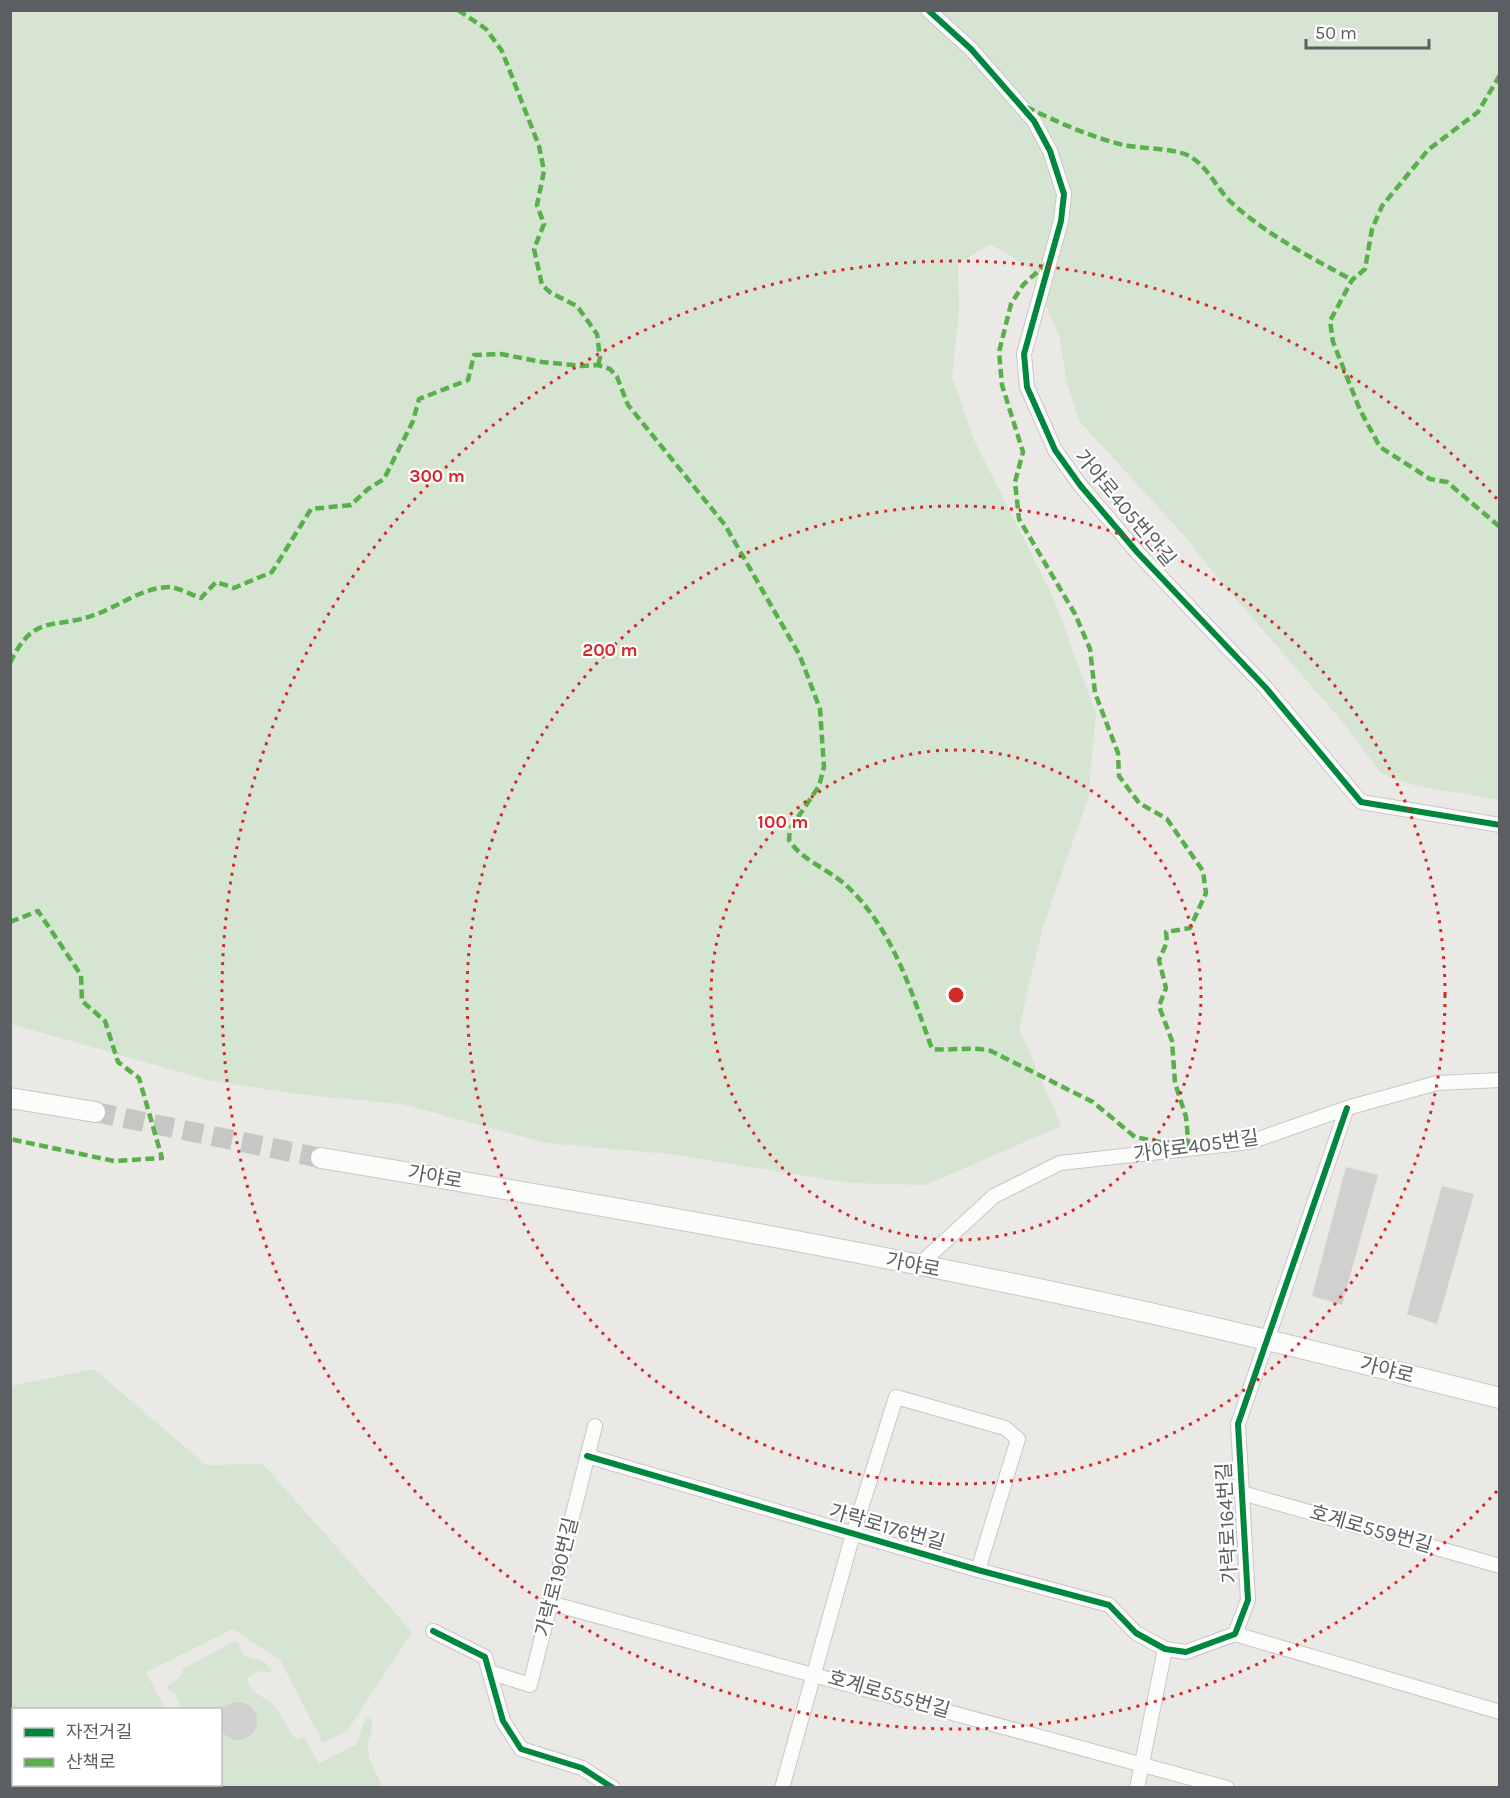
<svg xmlns="http://www.w3.org/2000/svg" width="1510" height="1798" font-family="Karla,'Noto Sans KR',sans-serif">
<style>
.green{fill:#d5e5d2}
.building{fill:#d1d0ce}
.lines{fill:none;stroke-linecap:round;stroke-linejoin:round}
.secondary-tunnel{stroke:#c6c6c4;stroke-width:20;stroke-dasharray:20 10;stroke-linecap:butt}
.minor-casing{stroke:#c7c7c7;stroke-width:16}
.secondary-casing{stroke:#c7c7c6;stroke-width:22}
.minor{stroke:#fcfcfb;stroke-width:14}
.secondary{stroke:#fcfcfb;stroke-width:20}
.quiet{stroke:#58b04a;stroke-width:4.5;stroke-dasharray:9 4.5;stroke-linecap:butt}
.cycleway-casing{stroke:#fff;stroke-width:10}
.cycleway{stroke:#00873e;stroke-width:6}
.ring{fill:none;stroke:#d62828;stroke-width:3;stroke-dasharray:3 6}
.labels{text-anchor:middle;dominant-baseline:central;stroke-width:4.5;stroke-linejoin:round;paint-order:stroke}
.street-label{font-size:20px;fill:#5b5e62;stroke:#fff}
.centre{fill:#d62828;stroke:#fff;stroke-width:3}
.ring-label{font-size:18px;text-anchor:middle;font-weight:bold;fill:#d62828;stroke:#fff;stroke-width:4.5;stroke-linejoin:round;paint-order:stroke}
</style>
<rect width="100%" height="100%" fill="#eae9e5"/>
<g class="green">
<path d="M 10,11 L 1499,11 L 1499,800 L 1417,786 L 1382,774 L 1341,720 L 1222,583 L 1181,532 L 1079,421 L 1066,380 L 1060,338 L 1030,268 L 990,244 L 958,264 L 959,311 L 952,377 L 974,440 L 1054,599 L 1096,714 L 1088,798 L 1042,930 L 1019,1028 L 1061,1126 L 926,1185 L 850,1183 L 669,1154 L 546,1143 L 402,1104 L 305,1095 L 211,1081 L 11,1024 Z"/>
<path d="M 94,1369 L 206,1465 L 263,1464 L 412,1632 L 347,1731 L 323,1743 L 280,1660 L 233,1629 L 146,1672 L 165,1709 L 14,1710 L 14,1784 L 203,1784 L 204,1787 L 11,1787 L 11,1386 Z"/>
<path d="M 235,1641 L 238,1642 L 244,1656 L 265,1662 L 272,1673 L 258,1671 L 247,1678 C 250,1695 261,1693 272,1704 C 282,1714 287,1729 297,1740 L 304,1737 L 319,1763 L 356,1745 L 366,1716 L 372,1720 C 374,1733 368,1736 368,1747 C 368,1761 377,1776 383,1787 L 221,1787 L 220,1710 L 181,1709 L 175,1693 L 166,1687 L 180,1677 L 184,1668 Z"/>
</g>
<g class="building">
<path d="M 1346,1167 L 1378,1175 L 1342,1305 L 1312,1296 Z"/>
<path d="M 1442,1186 L 1474,1194 L 1437,1324 L 1407,1314 Z"/>
<circle cx="238" cy="1721" r="19"/>
</g>
<g class="lines">
<path class="secondary-tunnel" d="M 95,1112 L 321,1158"/>
<defs>
<g id="minor">
<path d="M 928,10 L 971,49 L 1034,121 L 1050,151 L 1064,194 L 1061,221 L 1024,354 L 1027,387 L 1055,450 L 1080,485 L 1137,552 L 1266,688 L 1361,802 L 1500,825"/>
<path d="M 919,1265 L 994,1196 L 1060,1163 L 1250,1142 L 1347,1108 L 1437,1083 L 1500,1080"/>
<path d="M 587,1456 L 978,1570 L 1109,1605 L 1136,1633 L 1165,1649 L 1186,1652 L 1235,1634 L 1248,1600 L 1238,1424 L 1347,1108"/>
<path d="M 1242,1493 L 1500,1566"/>
<path d="M 550,1603 L 1227,1788"/>
<path d="M 433,1631 L 485,1657 L 503,1721 L 521,1749 L 582,1768 L 613,1788"/>
<path d="M 1235,1634 L 1500,1712"/>
<path d="M 489,1672 L 530,1685 L 595,1426"/>
<path d="M 782,1788 L 853,1534 L 896,1397 L 1005,1428 L 1018,1439 L 978,1570"/>
<path d="M 1137,1788 L 1165,1649"/>
</g>
<g id="secondary">
<path d="M 10,1098 L 95,1112"/>
<path d="M 321,1158 C 639,1211 957,1266 1271,1341 C 1347,1359 1423,1379 1500,1398"/>
</g>
</defs>
<use href="#minor" class="minor-casing"/>
<use href="#secondary" class="secondary-casing"/>
<use href="#minor" class="minor"/>
<use href="#secondary" class="secondary"/>
<g class="quiet">
<path d="M 458,10 L 486,29 L 502,51 L 539,146 L 544,171 L 537,205 L 544,224 L 534,249 L 542,285 L 551,293 L 577,306 L 597,334 L 600,358 L 598,365"/>
<path d="M 1500,75 L 1478,112 L 1428,150 L 1382,206 L 1372,229 L 1365,269 L 1352,280 L 1330,321 L 1333,342 L 1360,410 L 1380,447 L 1430,479 L 1447,482 L 1500,527"/>
<path d="M 1026,107 C 1058,122 1090,137 1124,145 C 1142,149 1177,148 1191,157 C 1210,169 1217,190 1233,204 C 1269,236 1310,257 1352,280"/>
<path d="M 1047,263 L 1023,285 L 1011,304 L 999,352 L 1002,385 L 1023,452 L 1015,482 L 1019,519 L 1075,614 L 1090,649 L 1095,693 L 1118,753 L 1119,776 L 1139,803 L 1167,819 L 1203,871 L 1206,893 L 1190,928 L 1166,932 L 1167,942 L 1159,960 L 1166,988 L 1159,1006 L 1172,1041 L 1175,1083 L 1186,1117 L 1189,1149"/>
<path d="M 10,663 C 35,611 53,631 97,614 C 121,605 143,587 170,587 C 179,588 192,595 201,598 L 216,582 L 234,588 L 272,572 L 311,509 L 351,505 L 368,489 L 384,479 L 413,421 L 419,399 L 468,380 L 474,355 L 501,354 L 542,362 L 582,366 L 598,365 L 610,369 L 617,377 L 628,405 L 725,525 L 800,656 L 820,709 L 824,767 L 819,786 L 790,829 L 789,840 C 802,861 831,870 849,888 C 894,932 911,991 932,1049 C 952,1051 972,1046 991,1051 L 1093,1102 L 1135,1137 L 1165,1143 L 1189,1140"/>
<path d="M 10,922 L 38,911 L 81,975 L 82,1001 L 105,1021 L 118,1062 L 139,1078 L 162,1158 L 114,1161 L 10,1139"/>
</g>
<defs>
<g id="cycleway">
<path d="M 928,10 L 971,49 L 1034,121 L 1050,151 L 1064,194 L 1061,221 L 1024,354 L 1027,387 L 1055,450 L 1080,485 L 1137,552 L 1266,688 L 1361,802 L 1500,825"/>
<path d="M 587,1456 L 978,1570 L 1109,1605 L 1136,1633 L 1165,1649 L 1186,1652 L 1235,1634 L 1248,1600 L 1238,1424 L 1347,1108"/>
<path d="M 433,1631 L 485,1657 L 503,1721 L 521,1749 L 582,1768 L 613,1788"/>
</g>
</defs>
<use href="#cycleway" class="cycleway-casing"/>
<use href="#cycleway" class="cycleway"/>
</g>
<g class="ring">
<circle cx="956" cy="995" r="245"/>
<circle cx="956" cy="995" r="489"/>
<path d="M1497 1491A734 734 0 1 1 1497 499"/>
</g>
<g class="labels">
<g class="street-label">
<text transform="translate(1125 508) rotate(50)">가야로405번안길</text>
<text transform="translate(1196 1146) rotate(-8)">가야로405번길</text>
<text transform="translate(435 1177) rotate(10)">가야로</text>
<text transform="translate(913 1265) rotate(11)">가야로</text>
<text transform="translate(1387 1370) rotate(14)">가야로</text>
<text transform="translate(1227 1523) rotate(-93)">가락로164번길</text>
<text transform="translate(887 1527) rotate(16)">가락로176번길</text>
<text transform="translate(1371 1529) rotate(16)">호계로559번길</text>
<text transform="translate(557 1577) rotate(-76)">가락로190번길</text>
<text transform="translate(889 1694) rotate(16)">호계로555번길</text>
</g>
</g>
<circle cx="956" cy="995" r="9" class="centre"/>
<g class="ring-label">
<text x="437" y="482">300 m</text>
<text x="610" y="656">200 m</text>
<text x="783" y="828">100 m</text>
</g>
<rect width="1510" height="1798" fill="none" stroke="#5b5e62" stroke-width="24"/>
<rect x="12" y="1708" width="210" height="78" fill="#ffffff" stroke="#bdbfc0" stroke-width="1.5"/>
<rect x="24" y="1728" width="30" height="9" fill="#00873e" stroke="#bdbfc0" stroke-width="1.5"/>
<text x="66" y="1738" font-size="18" fill="#5b5e62">자전거길</text>
<rect x="24" y="1758" width="30" height="9" fill="#58b04a" stroke="#bdbfc0" stroke-width="1.5"/>
<text x="66" y="1768" font-size="18" fill="#5b5e62">산책로</text>
<path d="M1306 39v9h123v-9" fill="none" stroke="#5b5e62" stroke-width="3"/>
<text x="1315" y="39" font-size="18" fill="#5b5e62" stroke="#ffffff" stroke-width="4.5" paint-order="stroke">50 m</text>
</svg>
